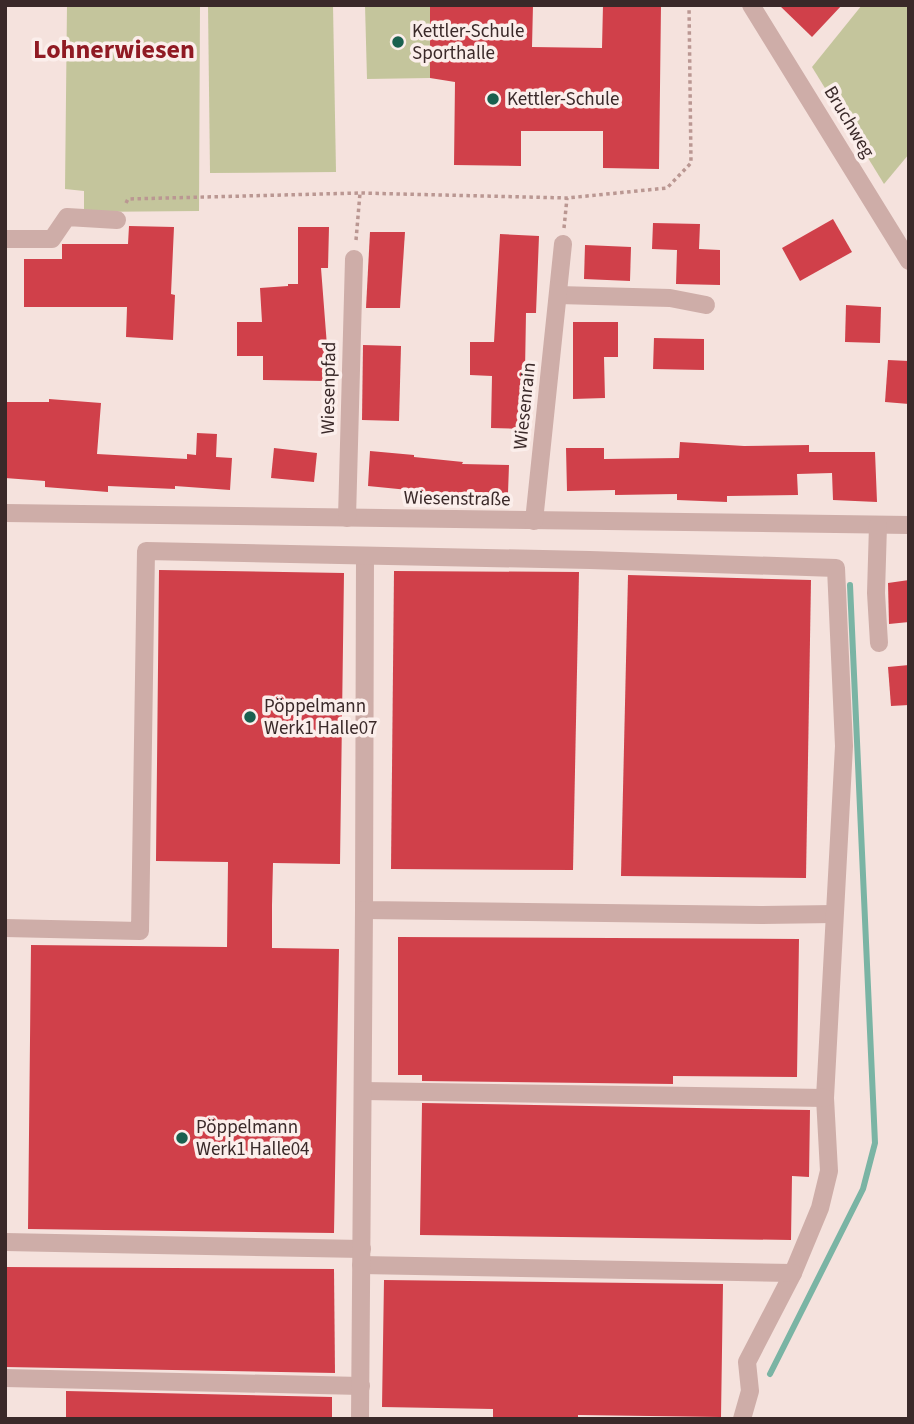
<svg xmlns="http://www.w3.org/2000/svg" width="914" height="1424" font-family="'Source Sans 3',sans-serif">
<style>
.green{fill:#c4c59c}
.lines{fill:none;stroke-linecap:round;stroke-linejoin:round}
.stream{stroke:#7ab4a4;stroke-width:6}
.building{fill:#d0404a}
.path{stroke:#ba9792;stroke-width:3.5;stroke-dasharray:3.5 3.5;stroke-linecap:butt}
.minor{stroke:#ceada8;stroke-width:18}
.poi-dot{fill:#1a604f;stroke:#fbeeeb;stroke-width:2.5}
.labels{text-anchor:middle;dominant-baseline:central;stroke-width:7;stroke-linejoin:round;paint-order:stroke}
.poi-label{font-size:19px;fill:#3a2929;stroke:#fbeeeb;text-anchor:start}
.street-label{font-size:19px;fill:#3a2929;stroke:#fbeeeb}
.district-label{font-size:26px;font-weight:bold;fill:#901a23;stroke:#fbeeeb}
</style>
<rect width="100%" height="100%" fill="#f5e2dd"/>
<g class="green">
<path d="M 67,5 L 200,5 L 199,211 L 84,212 L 84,191 L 65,189 Z"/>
<path d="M 208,5 L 333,5 L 336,172 L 210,173 Z"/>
<path d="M 365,5 L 430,5 L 430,78 L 367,79 Z"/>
<path d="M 862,5 L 909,5 L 909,154 L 884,184 L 812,67 Z"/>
</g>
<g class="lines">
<path class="stream" d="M 770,1374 L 863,1189 L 875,1143 L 850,585"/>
</g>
<g class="building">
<path d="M 430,5 L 533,5 L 532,47 L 602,48 L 603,5 L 661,5 L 659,169 L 603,168 L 603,131 L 521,131 L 521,166 L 454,165 L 455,82 L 430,78 Z"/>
<path d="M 779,5 L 842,5 L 812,37 Z"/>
<path d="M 833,219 L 852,252 L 800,281 L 782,248 Z"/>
<path d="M 653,223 L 700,224 L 699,249 L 720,250 L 720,285 L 676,284 L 677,250 L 652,249 Z"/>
<path d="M 129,226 L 174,227 L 171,294 L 175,295 L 173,340 L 126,337 L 127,307 L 24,307 L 24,259 L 62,259 L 62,244 L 128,244 Z"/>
<path d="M 298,227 L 329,227 L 328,268 L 321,268 L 327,346 L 326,381 L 263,380 L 263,356 L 237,356 L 237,322 L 262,322 L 260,288 L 288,286 L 288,284 L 298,284 Z"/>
<path d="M 370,232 L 405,232 L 400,308 L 366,308 Z"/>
<path d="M 500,234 L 539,236 L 536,313 L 526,313 L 524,429 L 491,428 L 492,376 L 470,375 L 470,342 L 494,342 Z"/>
<path d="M 585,245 L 631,247 L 630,281 L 584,279 Z"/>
<path d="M 846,305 L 881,307 L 880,343 L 845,342 Z"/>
<path d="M 573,322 L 618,322 L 618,357 L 604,357 L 605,398 L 573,399 Z"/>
<path d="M 654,338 L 704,339 L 704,370 L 653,369 Z"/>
<path d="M 363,345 L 401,346 L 399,421 L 362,420 Z"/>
<path d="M 888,360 L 909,361 L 909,404 L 885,402 Z"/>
<path d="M 49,399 L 101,403 L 97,454 L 187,459 L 187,454 L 196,455 L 197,433 L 217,434 L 216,457 L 232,458 L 230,490 L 175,486 L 175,489 L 108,486 L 108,492 L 45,487 L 45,481 L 5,478 L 5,402 L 49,402 Z"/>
<path d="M 680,442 L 744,446 L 809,445 L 809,452 L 875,452 L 877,502 L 833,500 L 832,473 L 797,474 L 798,495 L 727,496 L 727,502 L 677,500 L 677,494 L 615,495 L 615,490 L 567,491 L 566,448 L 604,448 L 604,459 L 679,458 Z"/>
<path d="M 274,448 L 317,453 L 314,482 L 271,478 Z"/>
<path d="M 370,451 L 414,455 L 414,457 L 463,462 L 462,464 L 509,465 L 508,493 L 459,492 L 459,495 L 368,486 Z"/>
<path d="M 159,570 L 344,573 L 340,864 L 273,863 L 272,905 L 272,948 L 339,949 L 334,1233 L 28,1229 L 31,945 L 227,947 L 228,862 L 156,861 Z"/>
<path d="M 394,571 L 579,572 L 573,870 L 391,869 Z"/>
<path d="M 628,575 L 811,580 L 806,878 L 621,876 Z"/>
<path d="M 909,580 L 909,622 L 889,624 L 888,583 Z"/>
<path d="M 909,665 L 909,705 L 891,706 L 888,667 Z"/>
<path d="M 398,937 L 799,939 L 797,1077 L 673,1076 L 673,1084 L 422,1081 L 422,1075 L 398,1075 Z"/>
<path d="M 422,1103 L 810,1110 L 809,1177 L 792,1176 L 791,1240 L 420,1235 Z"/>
<path d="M 7,1267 L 334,1269 L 335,1373 L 5,1367 Z"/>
<path d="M 384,1280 L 723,1284 L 721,1417 L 578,1415 L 578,1419 L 493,1419 L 493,1409 L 382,1407 Z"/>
<path d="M 66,1391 L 332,1397 L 332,1419 L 66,1419 Z"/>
</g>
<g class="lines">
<g class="path">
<path d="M 126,203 L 128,199 L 360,193 L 567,198 L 667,188 L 691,163 L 689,5"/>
<path d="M 564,228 L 567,198"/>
<path d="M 356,240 L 360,193"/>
</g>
<g class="minor">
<path d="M 751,5 L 909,261"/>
<path d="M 5,239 L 52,239 L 67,217 L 117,220"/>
<path d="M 558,295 L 670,298 L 706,305"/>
<path d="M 5,513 L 909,525"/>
<path d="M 347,518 L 354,259"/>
<path d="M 534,521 L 563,244"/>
<path d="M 878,525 L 876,593 L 879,643"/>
<path d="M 365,556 L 364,910 L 761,915 L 834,914"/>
<path d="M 5,928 L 140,931 L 146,551 L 590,560 L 836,568 L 844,746 L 825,1098 L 829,1171 L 820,1208 L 793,1273 L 747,1362 L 750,1391 L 742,1419"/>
<path d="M 363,1091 L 825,1098"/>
<path d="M 5,1242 L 362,1249"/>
<path d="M 361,1265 L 793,1273"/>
<path d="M 5,1378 L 361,1386"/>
<path d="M 360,1419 L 364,910"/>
</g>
</g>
<g class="poi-dot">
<circle cx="398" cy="42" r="7"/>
<circle cx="493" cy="99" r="7"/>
<circle cx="250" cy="717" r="7"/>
<circle cx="182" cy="1138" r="7"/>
</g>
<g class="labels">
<g class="poi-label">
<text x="412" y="31">Kettler-Schule<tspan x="412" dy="22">Sporthalle</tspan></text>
<text x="507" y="99">Kettler-Schule</text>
<text x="264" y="706">Pöppelmann<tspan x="264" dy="22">Werk1 Halle07</tspan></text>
<text x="196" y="1127">Pöppelmann<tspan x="196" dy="22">Werk1 Halle04</tspan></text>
</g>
<g class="street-label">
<text transform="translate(849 122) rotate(59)">Bruchweg</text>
<text transform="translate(329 388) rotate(-89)">Wiesenpfad</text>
<text transform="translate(525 406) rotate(-84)">Wiesenrain</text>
<text transform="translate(457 499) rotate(1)">Wiesenstraße</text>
</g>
<g class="district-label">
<text x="114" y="49">Lohnerwiesen</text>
</g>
</g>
<rect width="914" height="1424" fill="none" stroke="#3a2929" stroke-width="14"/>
</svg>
